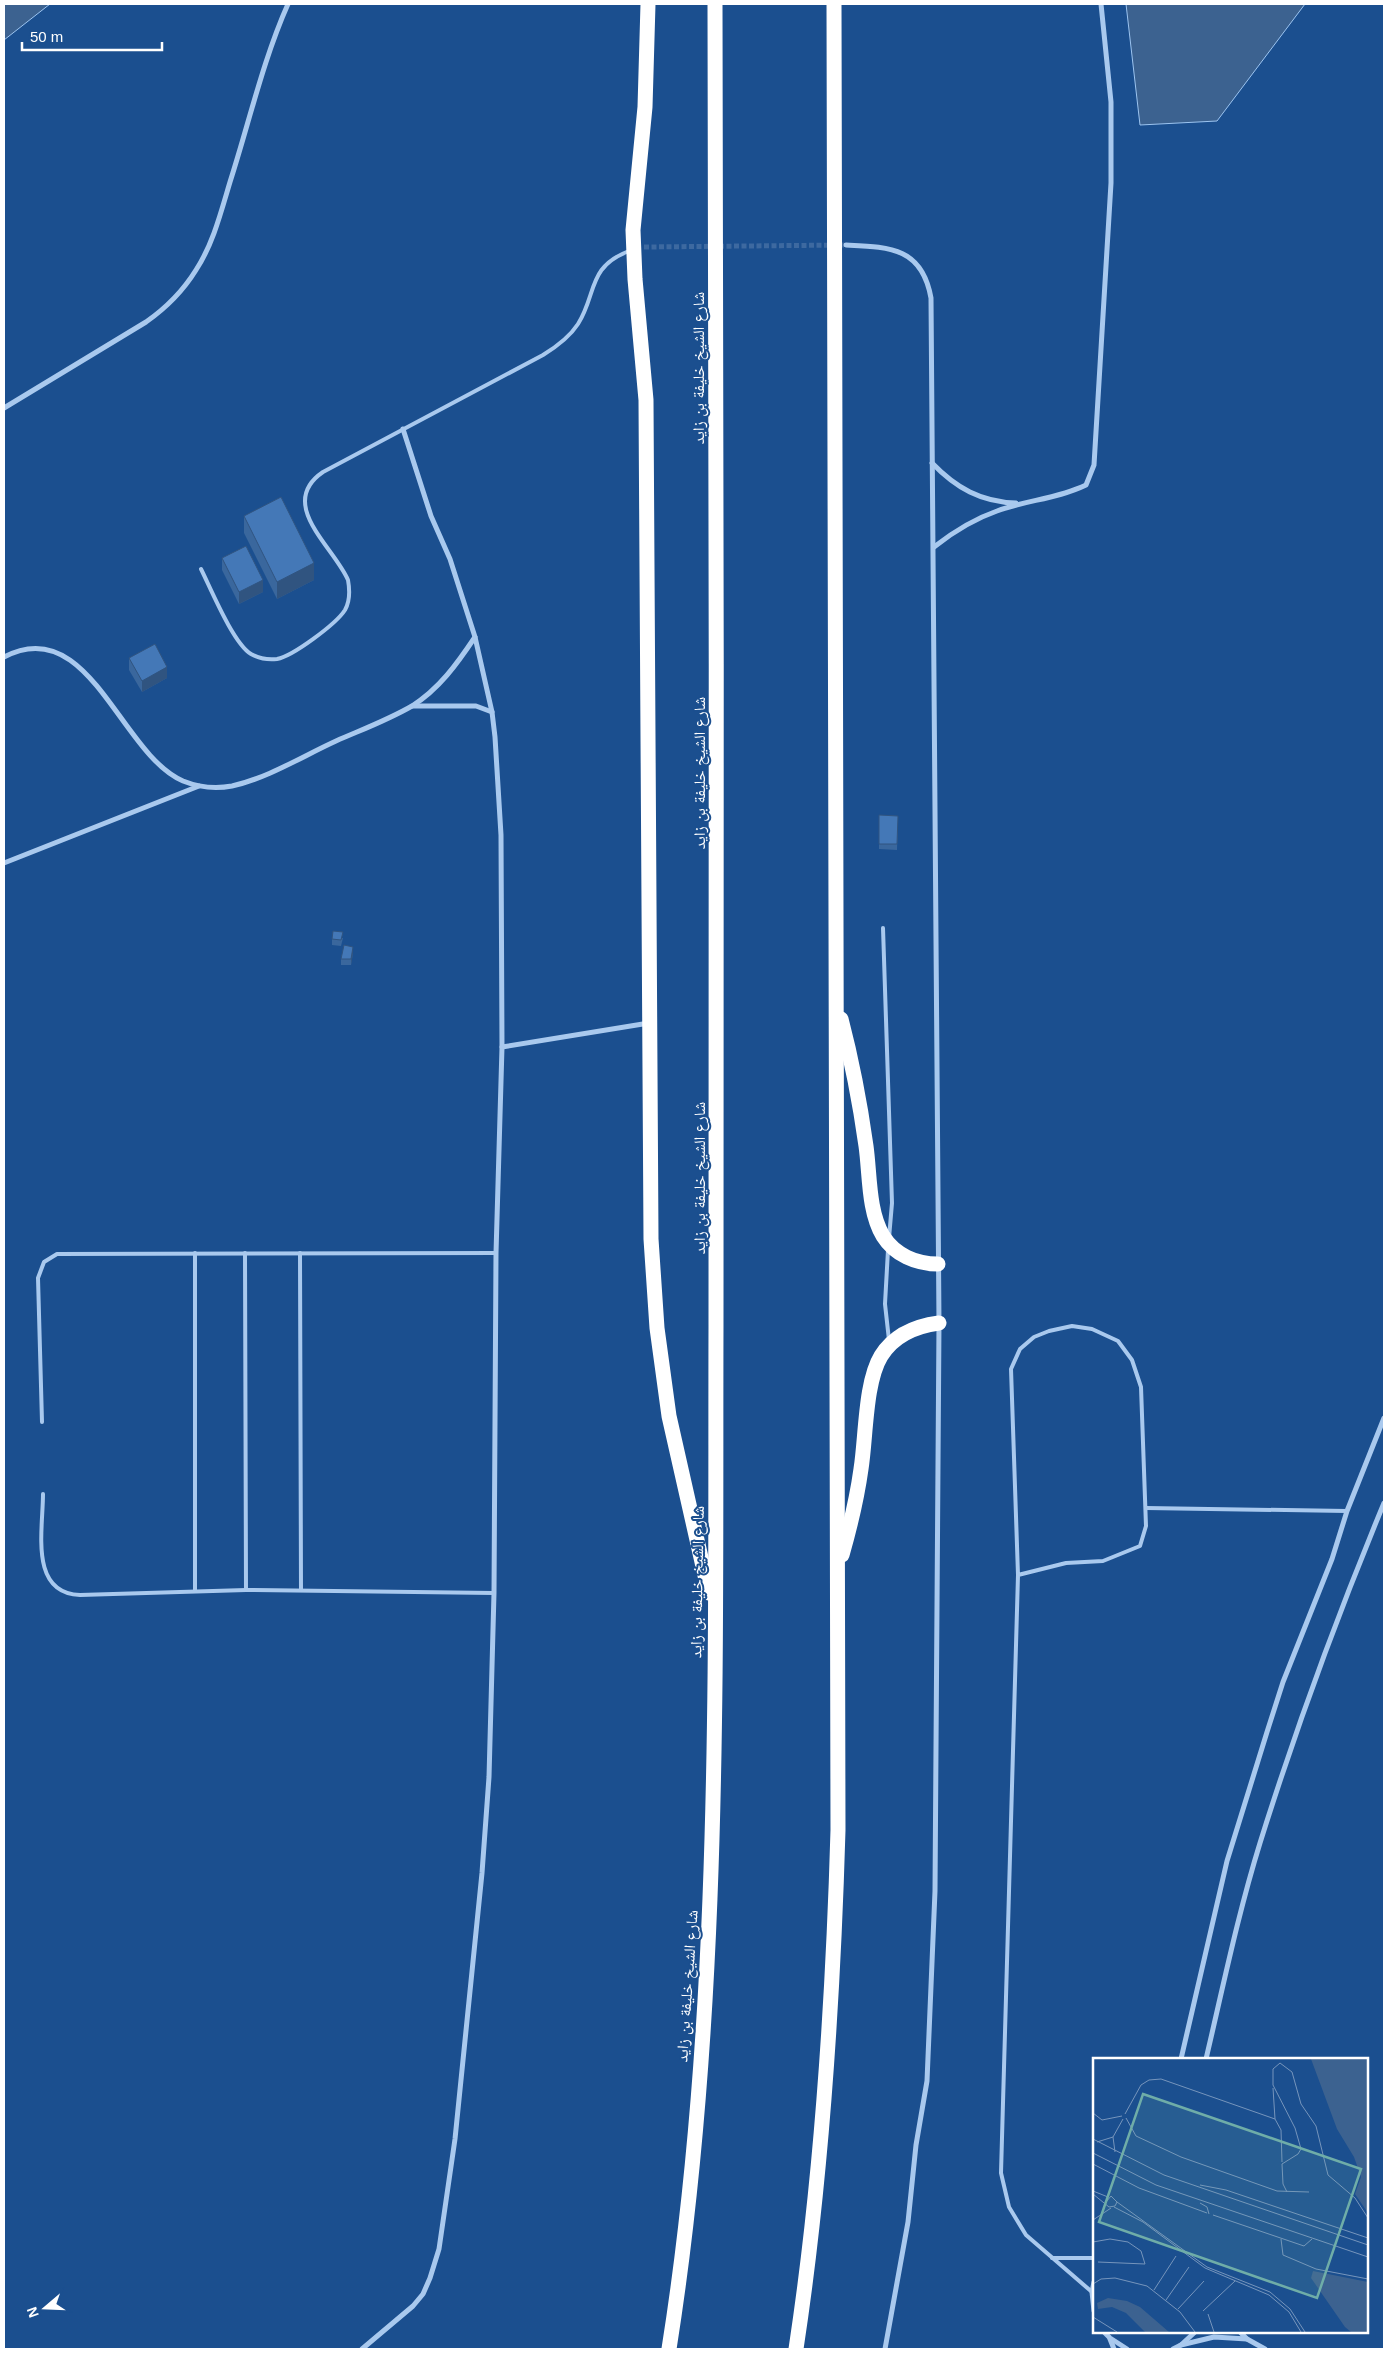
<svg xmlns="http://www.w3.org/2000/svg" width="1388" height="2353" font-family="Helvetica,'Noto Naskh Arabic',sans-serif">
<style>
.water{fill:#3c6290;stroke:#9cc4f0}
.lines{fill:none;stroke-linecap:round;stroke-linejoin:round}
.minor-tunnel{stroke:#3d69a0;stroke-width:5;stroke-dasharray:5 2.5;stroke-linecap:butt}
.service{stroke:#a9c9ee;stroke-width:4}
.minor{stroke:#a9c9ee;stroke-width:5}
.motorway{stroke:#fff;stroke-width:15}
.wall{fill:#3a679d}
.shaded-wall{fill:#305480}
.building{fill:#4478b7;stroke:#305480}
.labels{text-anchor:middle;dominant-baseline:central;stroke-width:4;stroke-linejoin:round;paint-order:stroke}
.street-label{font-size:16px;fill:#fff;stroke:#1b4f8f}
.inset-road{fill:none;stroke:#7695bc;stroke-width:1}
.view{fill:#6fada8;fill-opacity:0.15;stroke:#6fada8;stroke-width:2.5}
.inset-edge{fill:none;stroke:#fff;stroke-width:2.5}
</style>
<rect width="100%" height="100%" fill="#1b4f8f"/>
<g class="water">
<path d="M 4,4 L 50,4 L 4,40 Z"/>
<path d="M 1126,4 L 1305,4 L 1217,121 L 1140,125 Z"/>
</g>
<g class="lines">
<path class="minor-tunnel" d="M 644,247 L 846,245"/>
<g class="service">
<path d="M 201,569 C 211,589 233,643 251,654 C 258,658 268,660 277,659 C 293,656 336,624 345,610 C 350,601 350,591 348,580 C 334,547 276,504 323,472 L 543,355 C 556,347 569,338 578,324 C 597,294 587,267 629,251"/>
<path d="M 883,928 L 892,1203 L 889,1238"/>
<path d="M 888,1250 L 885,1304 L 889,1340"/>
<path d="M 195,1253 L 195,1591"/>
<path d="M 245,1253 L 246,1590"/>
<path d="M 300,1253 L 301,1590"/>
<path d="M 42,1422 L 38,1278 L 44,1262 L 57,1254 L 496,1253"/>
<path d="M 43,1494 C 43,1530 29,1593 80,1595 L 246,1590 L 494,1593"/>
<path d="M 1146,1508 L 1347,1511"/>
<path d="M 1018,1575 L 1066,1563 L 1103,1561 L 1140,1546 L 1146,1526 L 1141,1387 L 1132,1360 L 1118,1341 L 1092,1329 L 1072,1326 L 1049,1331 L 1034,1337 L 1020,1349 L 1011,1369 L 1018,1575 L 1001,2173 L 1009,2207 L 1026,2235 L 1092,2292"/>
<path d="M 1052,2258 L 1094,2258"/>
</g>
<g class="minor">
<path d="M 846,245 C 889,247 922,247 931,298 L 939,1323 L 935,1891 L 927,2081 L 916,2145 L 908,2222 L 885,2349"/>
<path d="M 4,408 L 146,322 C 166,308 183,291 196,270 C 213,244 221,212 230,182 C 249,123 263,60 288,4"/>
<path d="M 932,463 C 956,488 981,502 1016,503"/>
<path d="M 934,547 C 953,532 974,519 997,511 C 1026,500 1057,499 1086,485 L 1094,465 L 1111,183 L 1111,102 L 1101,4"/>
<path d="M 4,657 C 89,612 120,754 183,781 C 198,787 216,789 232,786 C 268,778 303,756 336,741 C 361,730 388,720 412,706 C 439,689 457,664 475,637"/>
<path d="M 412,706 L 476,706 L 492,712"/>
<path d="M 4,863 L 199,786"/>
<path d="M 502,1047 L 649,1023"/>
<path d="M 1181,2059 L 1227,1861 L 1267,1732 L 1283,1682 L 1332,1559 L 1347,1511 L 1384,1418"/>
<path d="M 1206,2059 C 1223,1987 1238,1914 1260,1843 C 1296,1728 1338,1614 1384,1503"/>
<path d="M 1094,2282 L 1092,2292 L 1094,2311"/>
<path d="M 1104,2332 L 1110,2338 L 1127,2349"/>
<path d="M 1240,2332 L 1247,2339 L 1265,2349"/>
<path d="M 1110,2339 L 1114,2349"/>
<path d="M 1181,2345 L 1214,2337 L 1247,2339"/>
<path d="M 362,2349 L 413,2306 L 423,2294 L 430,2278 L 439,2249 L 455,2139 L 482,1873 L 489,1777 L 494,1593 L 496,1253 L 502,1047 L 501,835 L 495,737 L 492,712 L 475,637 L 450,559 L 431,516 L 403,429"/>
<path d="M 1173,2349 L 1181,2345 L 1195,2332"/>
</g>
<g class="motorway">
<path d="M 648,4 L 645,107 L 633,230 L 635,279 L 646,400 L 651,1239 L 657,1328 L 669,1416 L 709,1593"/>
<path d="M 841,1019 C 852,1061 860,1103 866,1146 C 870,1174 868,1211 883,1236 C 895,1255 916,1264 938,1264"/>
<path d="M 842,1555 C 850,1527 857,1498 861,1469 C 866,1438 865,1382 881,1356 C 894,1335 916,1326 939,1323"/>
<path d="M 669,2349 C 722,2013 715,1665 716,1325 C 717,885 716,444 715,4"/>
<path d="M 796,2349 C 822,2177 833,2003 838,1830 L 834,4"/>
</g>
</g>
<g class="wall">
<path d="M 244,516 L 314,580 L 277,599 L 244,533 Z"/>
<path d="M 222,558 L 263,592 L 239,604 L 222,570 Z"/>
<path d="M 129,658 L 167,678 L 142,692 L 129,670 Z"/>
<path d="M 879,815 L 898,816 L 897,850 L 879,849 Z"/>
<path d="M 343,938 L 341,946 L 332,945 L 332,939 Z"/>
<path d="M 353,953 L 351,965 L 341,965 L 341,959 Z"/>
</g>
<g class="shaded-wall">
<path d="M 314,563 L 314,580 L 277,599 L 277,582 Z"/>
<path d="M 263,580 L 263,592 L 239,604 L 239,592 Z"/>
<path d="M 167,667 L 167,678 L 142,692 L 142,681 Z"/>
<path d="M 353,947 L 353,953 L 351,965 L 351,959 Z"/>
</g>
<g class="building">
<path d="M 281,497 L 314,563 L 277,582 L 244,516 Z"/>
<path d="M 246,546 L 263,580 L 239,592 L 222,558 Z"/>
<path d="M 155,644 L 167,667 L 142,681 L 129,658 Z"/>
<path d="M 879,815 L 898,816 L 897,844 L 879,844 Z"/>
<path d="M 333,931 L 343,932 L 341,940 L 332,939 Z"/>
<path d="M 344,945 L 353,947 L 351,959 L 341,959 Z"/>
</g>
<g class="labels">
<g class="street-label">
<text transform="translate(698 368) rotate(-90)">شارع الشيخ خليفة بن زايد</text>
<text transform="translate(699 773) rotate(-90)">شارع الشيخ خليفة بن زايد</text>
<text transform="translate(699 1178) rotate(-90)">شارع الشيخ خليفة بن زايد</text>
<text transform="translate(697 1582) rotate(-89)">شارع الشيخ خليفة بن زايد</text>
<text transform="translate(687 1986) rotate(-86)">شارع الشيخ خليفة بن زايد</text>
</g>
</g>
<g transform="translate(1093 2058)">
<rect width="275" height="275" fill="#1b4f8f"/>
<path d="M 218,1 L 275,1 L 275,155 L 262,136 L 268,119 L 261,99 L 244,71 ZM 220,213 L 275,224 L 275,274 L 258,274 L 252,269 L 218,220 ZM 15,240 L 34,243 L 47,249 L 76,274 L 52,274 L 33,255 L 19,249 L 5,251 L 4,245 Z" fill="#3c6290"/>
<path class="inset-road" d="M 180,30 L 182,61M 0,55 L 9,62 L 29,58M 32,56 L 48,27 L 56,22 L 68,21 L 182,61 L 188,72 L 189,104M 33,60 L 43,78 L 88,99 L 184,133 L 216,134M 20,79 L 22,94M 0,81 L 71,117 L 275,187M 4,84 L 20,79 L 30,61M 0,95 L 63,127 L 275,199M 0,106 L 46,130 L 114,155M 107,127 L 133,132 L 275,180M 0,133 L 15,139M 194,134 L 190,126 L 189,106 L 205,96 L 208,91 L 202,70 L 180,27 L 180,11 L 187,5 L 199,14 L 208,46 L 223,68 L 235,117 L 262,140 L 275,160M 0,136 L 16,149 L 22,148 L 24,144 L 18,138 L 13,144M 24,144 L 114,209 L 177,234 L 197,251 L 212,274M 107,145 L 114,149 L 116,156M 21,149 L 50,164 L 112,210 L 176,237 L 196,254 L 208,274M 120,157 L 211,188 L 219,181M 0,162 L 18,150M 188,181 L 190,197 L 223,211 L 275,221M 0,184 L 17,181 L 35,184 L 48,193 L 52,206 L 5,204M 0,226 L 8,221 L 22,220 L 54,228 L 87,254 L 102,274M 61,232 L 83,198M 73,242 L 96,209M 85,251 L 111,223M 110,253 L 142,223M 115,256 L 121,274M 0,259 L 24,274"/>
<path class="view" d="M 50,36 L 268,111 L 224,240 L 6,164 Z"/>
<rect width="275" height="275" class="inset-edge"/>
</g>
<rect width="1388" height="2353" fill="none" stroke="#ffffff" stroke-width="10"/>
<g transform="translate(45 2308) rotate(251)" stroke="#1b4f8f" stroke-width="4" paint-order="stroke">
<path d="M0-4L9 19L0 12L-9 19Z" fill="#ffffff"/>
<text y="-8" font-size="14" font-weight="bold" text-anchor="middle" fill="#ffffff">N</text>
</g>
<path d="M22 42v8h140v-8" fill="none" stroke="#ffffff" stroke-width="2.5"/>
<text x="30" y="42" font-size="15" fill="#ffffff" stroke="#1b4f8f" stroke-width="4" paint-order="stroke">50 m</text>
</svg>
